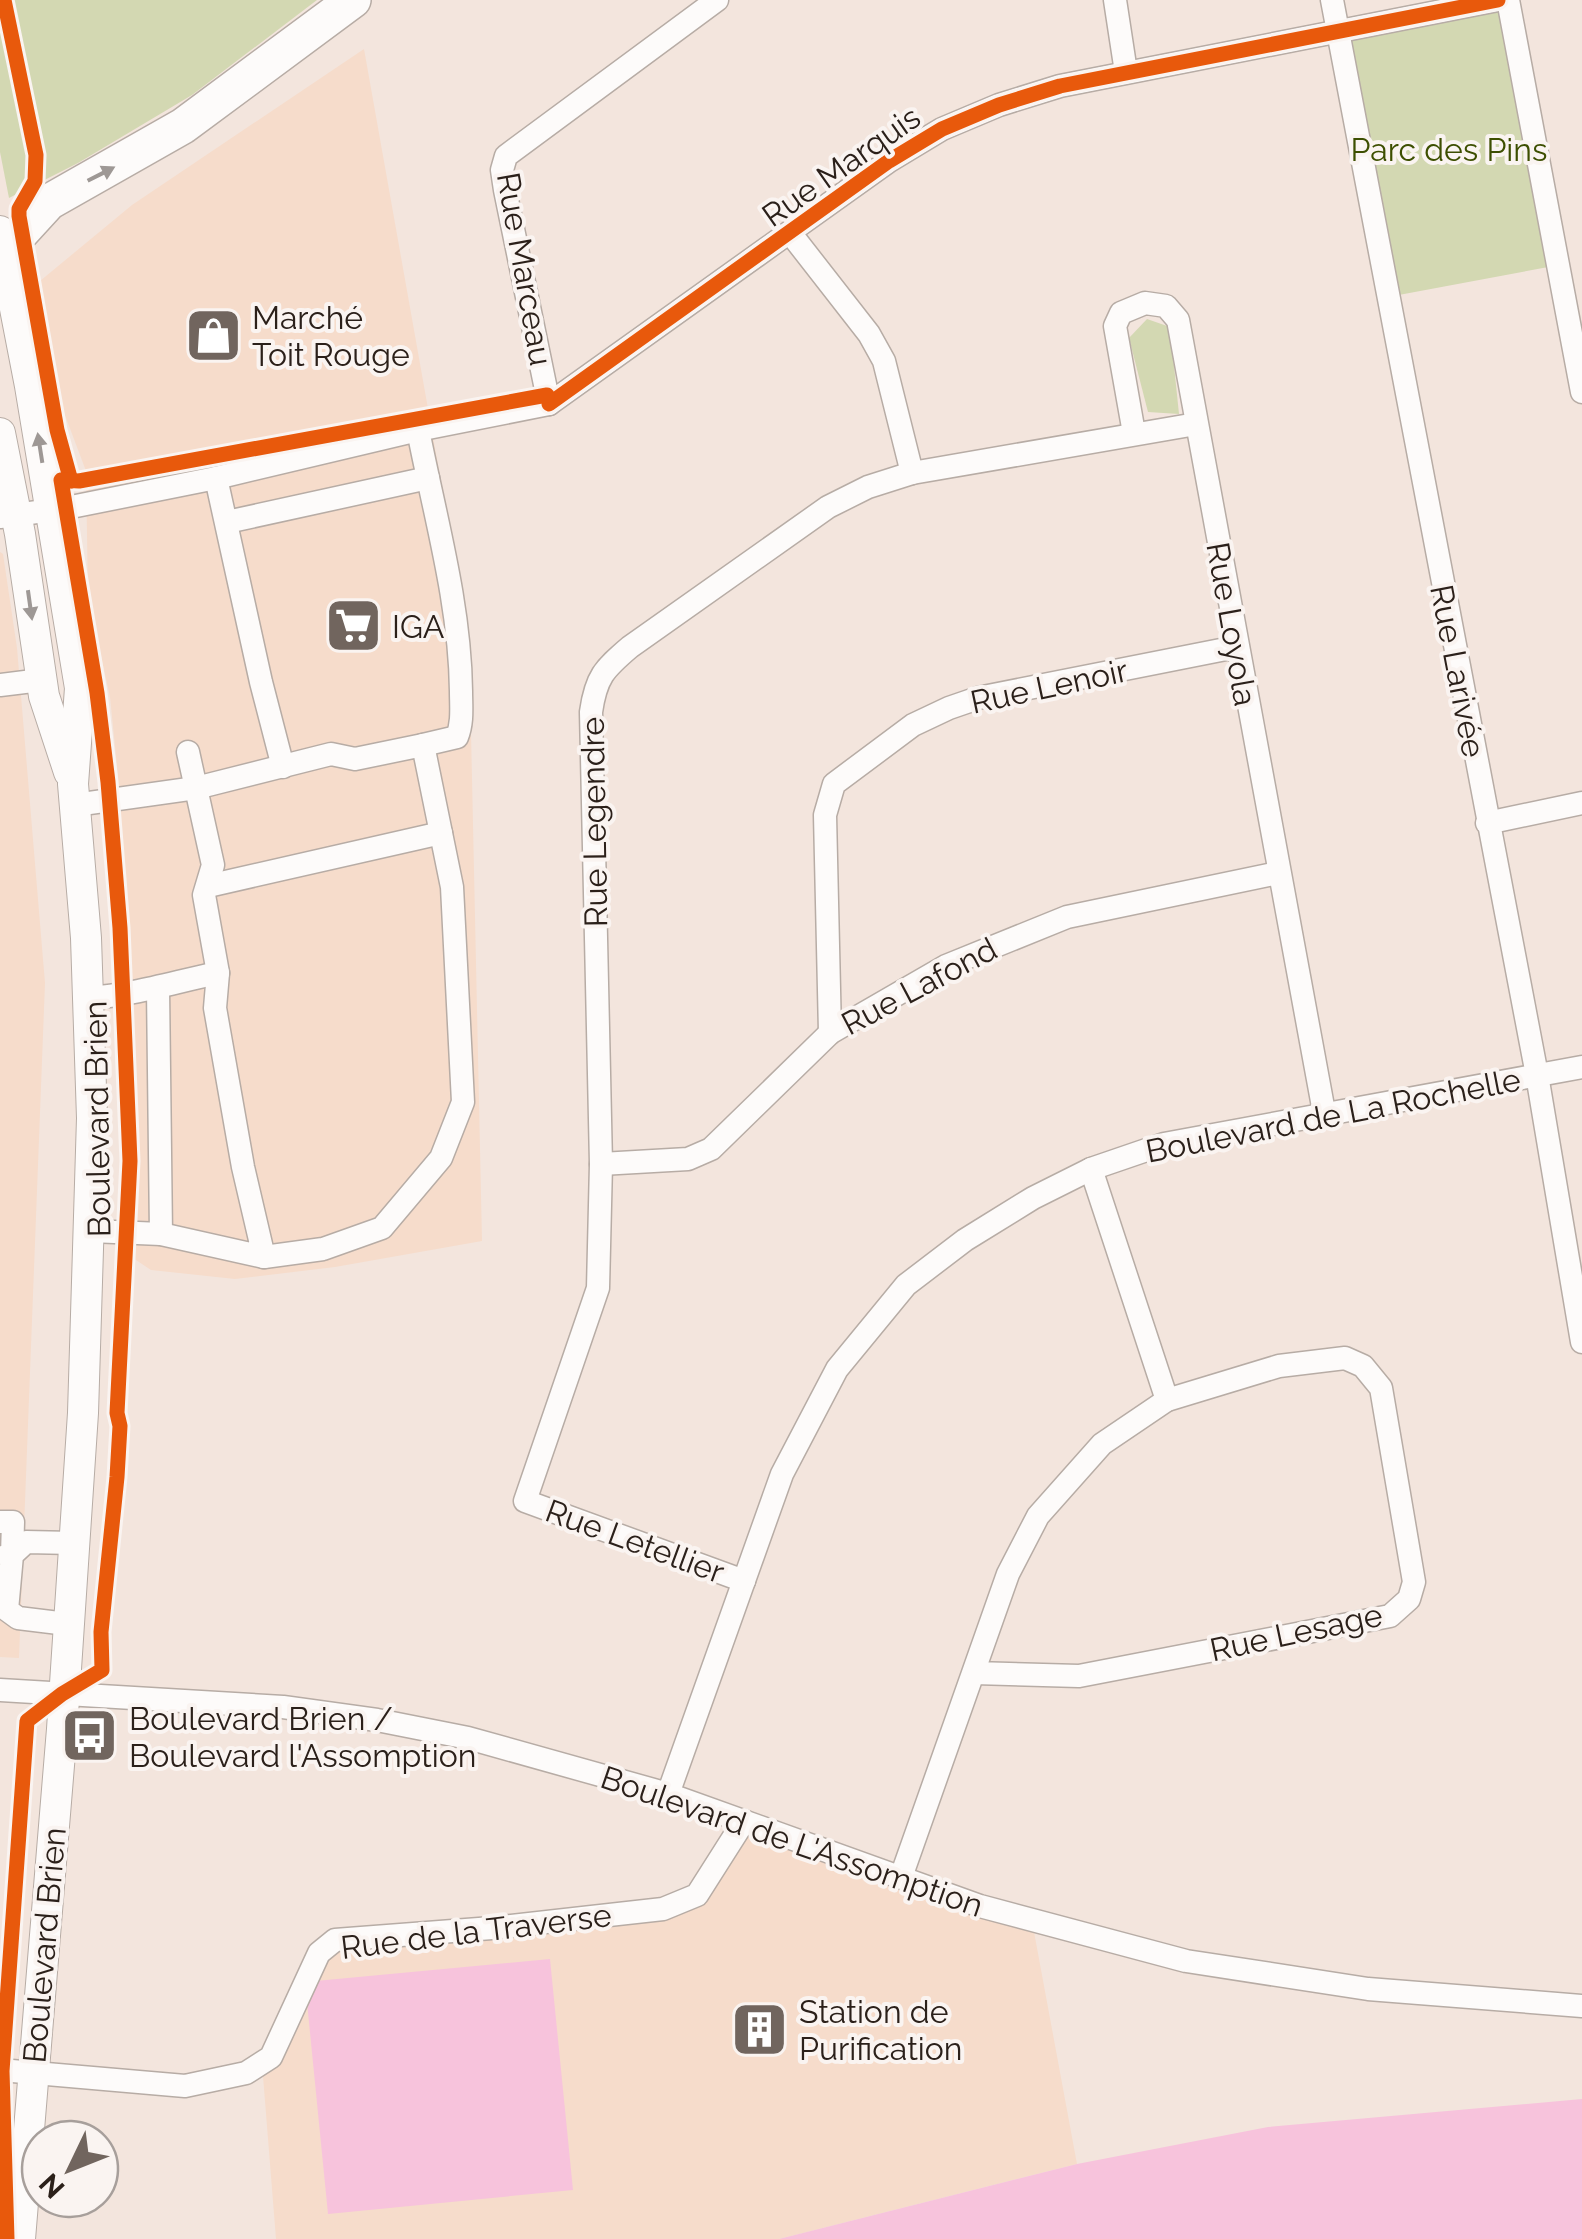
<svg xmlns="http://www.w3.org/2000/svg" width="1582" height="2239" font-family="Raleway,sans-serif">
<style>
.built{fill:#f6dccb}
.green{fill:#d3d8b2}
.water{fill:#f7c3dc}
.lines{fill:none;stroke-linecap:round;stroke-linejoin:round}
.minor-casing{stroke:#b7aca5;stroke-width:25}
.major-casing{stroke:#b7aca5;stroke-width:32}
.highway-casing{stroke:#b7aca5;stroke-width:38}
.minor{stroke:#fdfbfa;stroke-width:22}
.major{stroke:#fdfbfa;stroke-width:30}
.highway{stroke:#fdfbfa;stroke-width:35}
.cycleway-casing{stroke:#faf4f1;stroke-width:21}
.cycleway{stroke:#e8590c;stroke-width:15}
.oneway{fill:#9e9895}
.labels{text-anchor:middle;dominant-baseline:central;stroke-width:8;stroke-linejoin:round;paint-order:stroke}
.park-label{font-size:32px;fill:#3d4f01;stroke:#faf4f1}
.street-label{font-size:32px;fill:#2b201a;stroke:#faf4f1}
.poi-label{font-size:32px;fill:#2b201a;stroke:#faf4f1;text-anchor:start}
</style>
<rect width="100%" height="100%" fill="#f3e5dd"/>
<g class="built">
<path d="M 364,49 L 469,639 L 482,1241 L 335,1267 L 235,1279 L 151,1270 L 130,1256 L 136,1141 L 119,851 L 118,776 L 110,697 L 88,597 L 86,471 L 60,402 L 40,281 L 132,205 Z"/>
<path d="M 0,552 L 3,554 L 17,648 L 45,983 L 19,1658 L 0,1657 Z"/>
<path d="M 744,1821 L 1032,1921 L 1077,2164 L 779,2239 L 276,2239 L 263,2076 L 335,1940 L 697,1895 Z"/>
</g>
<g class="green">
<path d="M 0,0 L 317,0 L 192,95 L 78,163 L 9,198 L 0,152 Z"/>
<path d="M 1498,0 L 1559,265 L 1388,297 L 1339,32 Z"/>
<path d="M 1147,319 L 1170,327 L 1179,414 L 1148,412 L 1129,338 Z"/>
</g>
<g class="water">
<path d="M 550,1959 L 573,2190 L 328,2214 L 305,1982 Z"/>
<path d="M 1582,2099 L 1582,2239 L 779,2239 L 1077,2164 L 1268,2127 Z"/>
</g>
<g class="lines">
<defs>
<g id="minor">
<path d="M 1115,0 L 1126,72"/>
<path d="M 1332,0 L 1537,1075 L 1582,1342"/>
<path d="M 1508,0 L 1582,392"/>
<path d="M 791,234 L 869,334 L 884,361 L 912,473"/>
<path d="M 549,404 L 505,190 L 502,170 L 506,156 L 717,0"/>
<path d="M 418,430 C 435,517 460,603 461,691 C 461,707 463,722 457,737 L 423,745"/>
<path d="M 1134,433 L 1115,326 L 1121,313 L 1145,303 L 1166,306 L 1178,320 L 1324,1112"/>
<path d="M 216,478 L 261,682 L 283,767"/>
<path d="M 0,517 L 66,508 L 216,478 L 418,430 L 549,404 L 889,161 L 942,129 L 999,105 L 1060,86 L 1498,0"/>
<path d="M 227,522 L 428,478"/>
<path d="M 0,685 L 41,680"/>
<path d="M 75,805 L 196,788 L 331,754 L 355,759 L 423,745 L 452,887 L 463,1102 L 441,1158 L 382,1228 L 323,1249 L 264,1257"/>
<path d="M 1487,823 L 1582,803"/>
<path d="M 208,886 L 441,833"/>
<path d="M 158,989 L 161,1234"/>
<path d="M 89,998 C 134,995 174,982 218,973"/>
<path d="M 830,1033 L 825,815 L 834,784 L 913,725 L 949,708 L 978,698 L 1236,647"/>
<path d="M 601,1164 L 688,1159 L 711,1149 L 830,1033 L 946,966 L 1067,917 L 1278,873"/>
<path d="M 1091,1169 L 1167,1400"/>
<path d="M 91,1231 L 161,1234 L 264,1257 L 243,1167 L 215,1008 L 218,973 L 204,895 L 213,865 L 188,752"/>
<path d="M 0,1522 L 13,1522 L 12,1555 L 7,1555"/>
<path d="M 744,1581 L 525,1501 L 598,1288 L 601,1164 L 591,712 C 596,677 604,669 630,647 L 828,507 L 868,487 L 912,473 L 1196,424"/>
<path d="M 67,1624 L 18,1618 L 7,1610 L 12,1555 L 26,1542 L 73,1543"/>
<path d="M 0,1690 L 283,1707 L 377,1720 L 468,1738 L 668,1794 L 980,1906 L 1186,1961 L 1368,1989 L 1582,2006"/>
<path d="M 668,1794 L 782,1474 L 837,1369 L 906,1285 L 965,1240 L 1033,1198 L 1091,1169 L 1164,1144 L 1582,1067"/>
<path d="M 901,1877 L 1008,1574 L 1038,1516 L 1102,1444 L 1167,1400 L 1279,1366 L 1345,1358 L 1363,1366 L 1381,1388 L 1414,1582 L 1409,1599 L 1390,1616 L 1079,1676 L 974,1673"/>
<path d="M 0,2070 L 185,2086 L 246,2073 L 271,2057 L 319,1953 L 335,1940 L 492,1928 L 663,1909 L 697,1895 L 744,1821"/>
</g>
<g id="major">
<path d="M 0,231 L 30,386 L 80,688 L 73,784 L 86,938 L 92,1118 L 83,1413 L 62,1729 L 20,2239"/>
<path d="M 0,433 L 20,534 L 44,696 L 69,772"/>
</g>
<path id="highway" d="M 4,251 L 49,202 L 183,126 L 353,0"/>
</defs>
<use href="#minor" class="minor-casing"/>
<use href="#major" class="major-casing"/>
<use href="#highway" class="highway-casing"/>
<use href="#minor" class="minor"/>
<use href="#major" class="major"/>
<use href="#highway" class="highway"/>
<defs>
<g id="cycleway">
<path d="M 4,0 L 36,155 L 35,181 L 19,209 L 19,216 L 57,430 L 71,481"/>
<path d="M 549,404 L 889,161 L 942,129 L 999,105 L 1060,86 L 1498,0"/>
<path d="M 7,2239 L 2,2071 L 27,1721 L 62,1694 L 102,1670 L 101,1632 L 117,1477 L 120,1426 L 117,1413 L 130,1161 L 120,928 L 108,782 L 97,693 L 61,480 L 79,481 L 547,395"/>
</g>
</defs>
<use href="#cycleway" class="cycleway-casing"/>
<use href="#cycleway" class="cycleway"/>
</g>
<defs><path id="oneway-solid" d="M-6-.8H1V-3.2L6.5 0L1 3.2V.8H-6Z" transform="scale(2.5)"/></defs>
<g class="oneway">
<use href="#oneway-solid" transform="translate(101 174) rotate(-27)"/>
<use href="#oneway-solid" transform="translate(40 448) rotate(-99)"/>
<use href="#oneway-solid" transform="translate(30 605) rotate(82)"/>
</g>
<defs>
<symbol id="shop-square" viewBox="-11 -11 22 22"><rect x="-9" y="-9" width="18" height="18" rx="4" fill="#71655e" stroke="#faf4f1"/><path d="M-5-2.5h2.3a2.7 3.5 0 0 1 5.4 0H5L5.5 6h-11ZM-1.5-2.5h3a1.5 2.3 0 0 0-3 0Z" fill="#fff"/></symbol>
<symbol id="supermarket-square" viewBox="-11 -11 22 22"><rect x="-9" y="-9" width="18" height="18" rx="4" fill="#71655e" stroke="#faf4f1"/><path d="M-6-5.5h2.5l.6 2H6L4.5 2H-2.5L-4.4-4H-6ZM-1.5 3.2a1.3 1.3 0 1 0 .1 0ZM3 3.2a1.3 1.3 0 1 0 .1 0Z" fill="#fff"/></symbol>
<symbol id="bus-square" viewBox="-11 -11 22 22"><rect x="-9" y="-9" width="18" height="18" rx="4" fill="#71655e" stroke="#faf4f1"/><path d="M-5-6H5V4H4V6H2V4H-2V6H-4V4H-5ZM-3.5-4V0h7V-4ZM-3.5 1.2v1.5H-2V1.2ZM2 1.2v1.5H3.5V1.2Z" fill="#fff"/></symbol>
<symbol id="building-square" viewBox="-11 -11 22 22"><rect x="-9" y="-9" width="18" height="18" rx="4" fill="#71655e" stroke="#faf4f1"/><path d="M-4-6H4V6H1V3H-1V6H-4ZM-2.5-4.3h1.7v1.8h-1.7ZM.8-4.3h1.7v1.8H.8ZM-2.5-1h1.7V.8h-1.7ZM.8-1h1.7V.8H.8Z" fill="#fff"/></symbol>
</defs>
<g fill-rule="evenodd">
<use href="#shop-square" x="182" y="304" width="63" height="63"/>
<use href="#supermarket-square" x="322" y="594" width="63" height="63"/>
<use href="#bus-square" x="58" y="1704" width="63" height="63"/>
<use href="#building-square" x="728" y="1998" width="63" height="63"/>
</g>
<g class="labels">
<g class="park-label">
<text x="1449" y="149">Parc des Pins</text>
</g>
<g class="street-label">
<text transform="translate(841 166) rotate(-35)">Rue Marquis</text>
<text transform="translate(525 269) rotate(80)">Rue Marceau</text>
<text transform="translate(1232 624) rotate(80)">Rue Loyola</text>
<text transform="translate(1458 671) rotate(79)">Rue Larivée</text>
<text transform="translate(1049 686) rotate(-12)">Rue Lenoir</text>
<text transform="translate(594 822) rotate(-91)">Rue Legendre</text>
<text transform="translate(919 986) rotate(-28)">Rue Lafond</text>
<text transform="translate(1333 1115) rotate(-11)">Boulevard de La Rochelle</text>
<text transform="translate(97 1119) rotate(-91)">Boulevard Brien</text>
<text transform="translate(635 1541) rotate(20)">Rue Letellier</text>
<text transform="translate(1296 1632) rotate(-12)">Rue Lesage</text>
<text transform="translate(792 1841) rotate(19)">Boulevard de L'Assomption</text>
<text transform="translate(476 1931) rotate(-7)">Rue de la Traverse</text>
<text transform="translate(44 1945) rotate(-85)">Boulevard Brien</text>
</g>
<g class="poi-label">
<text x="252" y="317">Marché<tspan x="252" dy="37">Toit Rouge</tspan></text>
<text x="392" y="626">IGA</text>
<text x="129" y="1718">Boulevard Brien /<tspan x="129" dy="37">Boulevard l'Assomption</tspan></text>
<text x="799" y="2011">Station de<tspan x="799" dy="37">Purification</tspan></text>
</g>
</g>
<g transform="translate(70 2169) rotate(227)"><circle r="48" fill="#faf4f1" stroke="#a79f9b" stroke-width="2.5"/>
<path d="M0-8L18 38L0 25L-18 38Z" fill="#71655e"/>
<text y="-15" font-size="28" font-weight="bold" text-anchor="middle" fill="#2b201a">N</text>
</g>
</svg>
